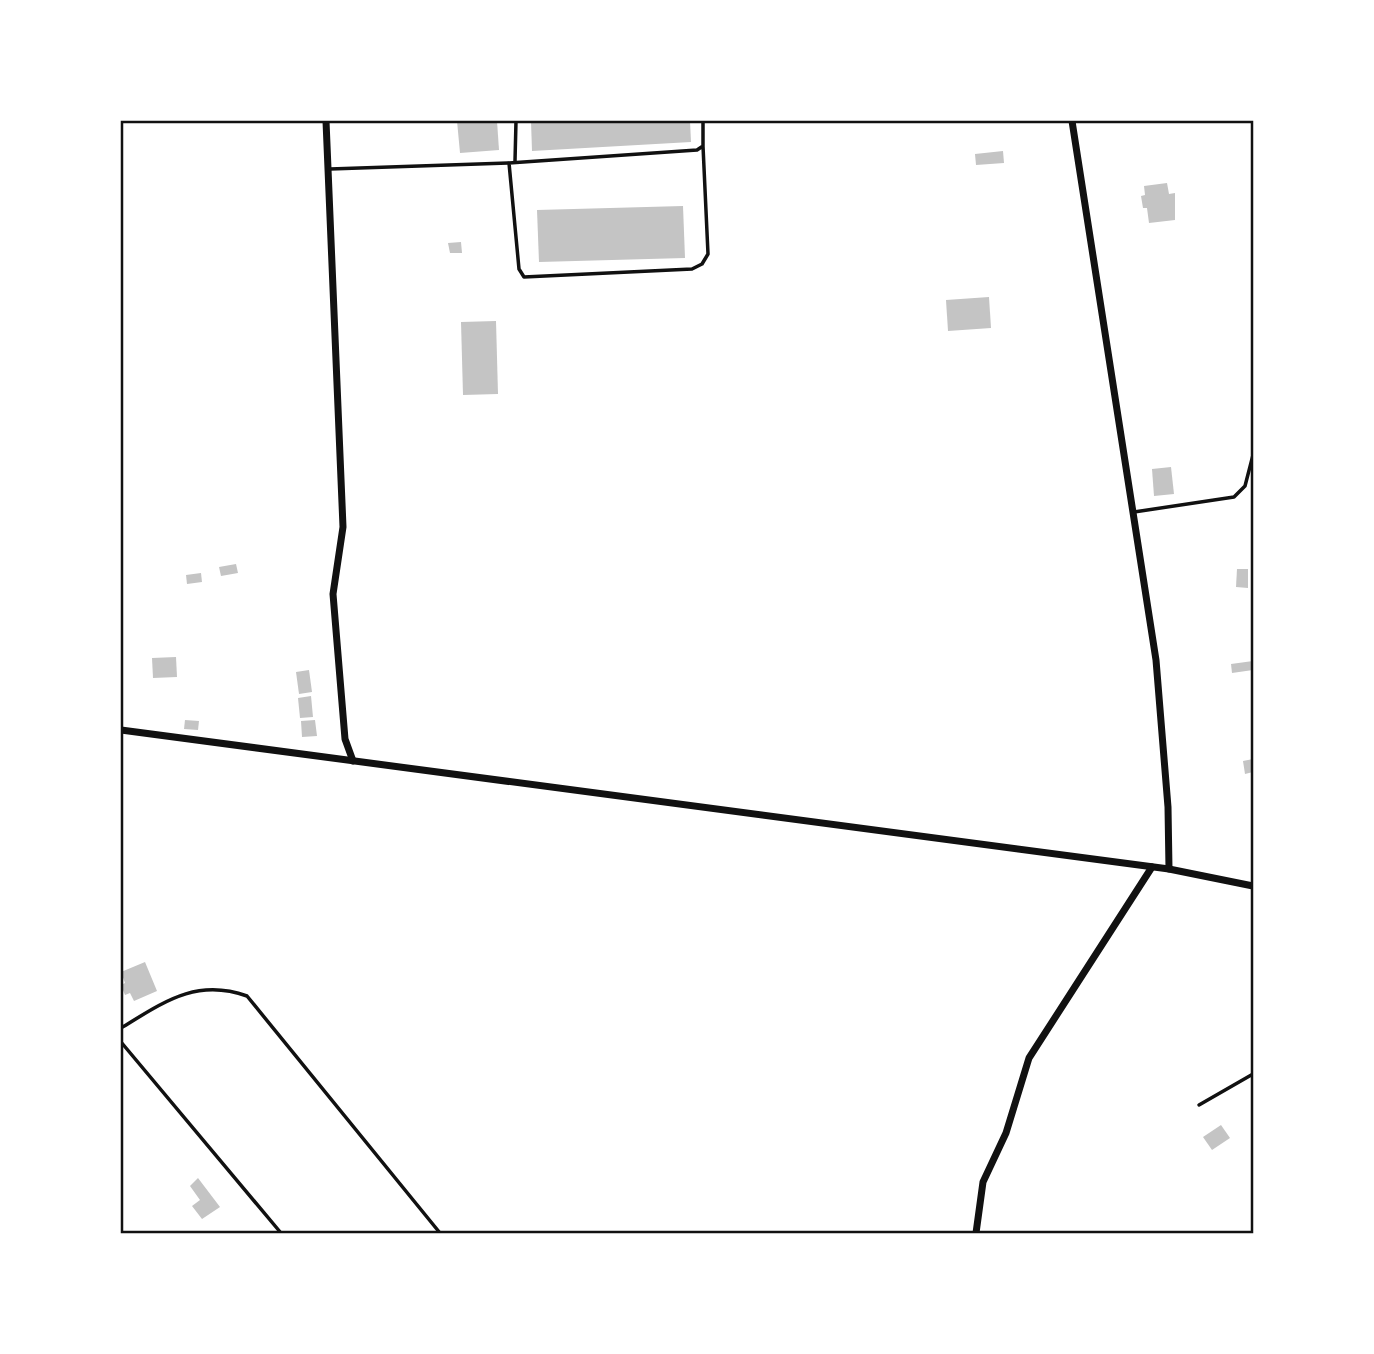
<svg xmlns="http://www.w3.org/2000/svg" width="1374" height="1354" font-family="Merriweather,serif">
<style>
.building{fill:#c4c4c4}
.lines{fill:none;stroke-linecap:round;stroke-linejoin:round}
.service{stroke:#111;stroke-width:3.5}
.minor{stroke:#111;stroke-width:7}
.neatline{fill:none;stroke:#111;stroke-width:2.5}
</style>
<rect width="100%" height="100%" fill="#fff"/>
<g class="building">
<path d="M 457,121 L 497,121 L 499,150 L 460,153 Z"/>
<path d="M 531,121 L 690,121 L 691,142 L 532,151 Z"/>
<path d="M 1003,151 L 1004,163 L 976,165 L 975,154 Z"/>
<path d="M 1167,183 L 1169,194 L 1175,193 L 1175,220 L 1149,223 L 1147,208 L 1143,208 L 1141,196 L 1145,195 L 1144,186 Z"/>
<path d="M 683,206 L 685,258 L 539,262 L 537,210 Z"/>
<path d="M 461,242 L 462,253 L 450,253 L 448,243 Z"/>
<path d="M 989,297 L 991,328 L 948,331 L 946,300 Z"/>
<path d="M 496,321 L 498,394 L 463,395 L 461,322 Z"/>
<path d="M 1171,467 L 1174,494 L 1154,496 L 1152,469 Z"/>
<path d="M 236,564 L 238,573 L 221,576 L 219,567 Z"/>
<path d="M 1237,569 L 1248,569 L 1248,588 L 1236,587 Z"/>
<path d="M 201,573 L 202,582 L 187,584 L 186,575 Z"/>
<path d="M 176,657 L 177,677 L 153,678 L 152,658 Z"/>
<path d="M 1253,661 L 1253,670 L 1232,673 L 1231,664 Z"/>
<path d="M 309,670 L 312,692 L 299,694 L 296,672 Z"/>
<path d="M 311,696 L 313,717 L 300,718 L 298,698 Z"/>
<path d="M 185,720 L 199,721 L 198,730 L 184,729 Z"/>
<path d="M 315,720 L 317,736 L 302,737 L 301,721 Z"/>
<path d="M 1253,759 L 1253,772 L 1245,774 L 1243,761 Z"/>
<path d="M 145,962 L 157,991 L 134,1001 L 130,993 L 125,995 L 121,985 L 125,983 L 121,972 Z"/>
<path d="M 1221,1125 L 1230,1138 L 1212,1150 L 1203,1137 Z"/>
<path d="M 198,1178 L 220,1207 L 202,1219 L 192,1206 L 200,1200 L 190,1186 Z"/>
</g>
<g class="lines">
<g class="service">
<path d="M 703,146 L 708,254 L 702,264 L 692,269 L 524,277 L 519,269 L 509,163 L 697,150 L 703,146 L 703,121"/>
<path d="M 515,161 L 516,121"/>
<path d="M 330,169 L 508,163"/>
<path d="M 1134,512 L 1234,497 L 1245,486 L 1253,455"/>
<path d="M 121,1028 C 164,1002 196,978 247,996 L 440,1233"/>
<path d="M 121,1042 L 281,1233"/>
<path d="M 1199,1105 L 1253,1074"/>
</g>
<g class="minor">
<path d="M 326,121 L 343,527 L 333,594 L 345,739 L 353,761"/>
<path d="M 1072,121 L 1156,660 L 1168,807 L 1169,869"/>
<path d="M 121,730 L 1169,869 L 1253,886"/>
<path d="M 976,1233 L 983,1182 L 1006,1133 L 1029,1058 L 1152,867"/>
</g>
</g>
<rect width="1374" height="1354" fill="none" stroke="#ffffff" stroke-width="245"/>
<rect x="122" y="122" width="1130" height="1110" class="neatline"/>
</svg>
